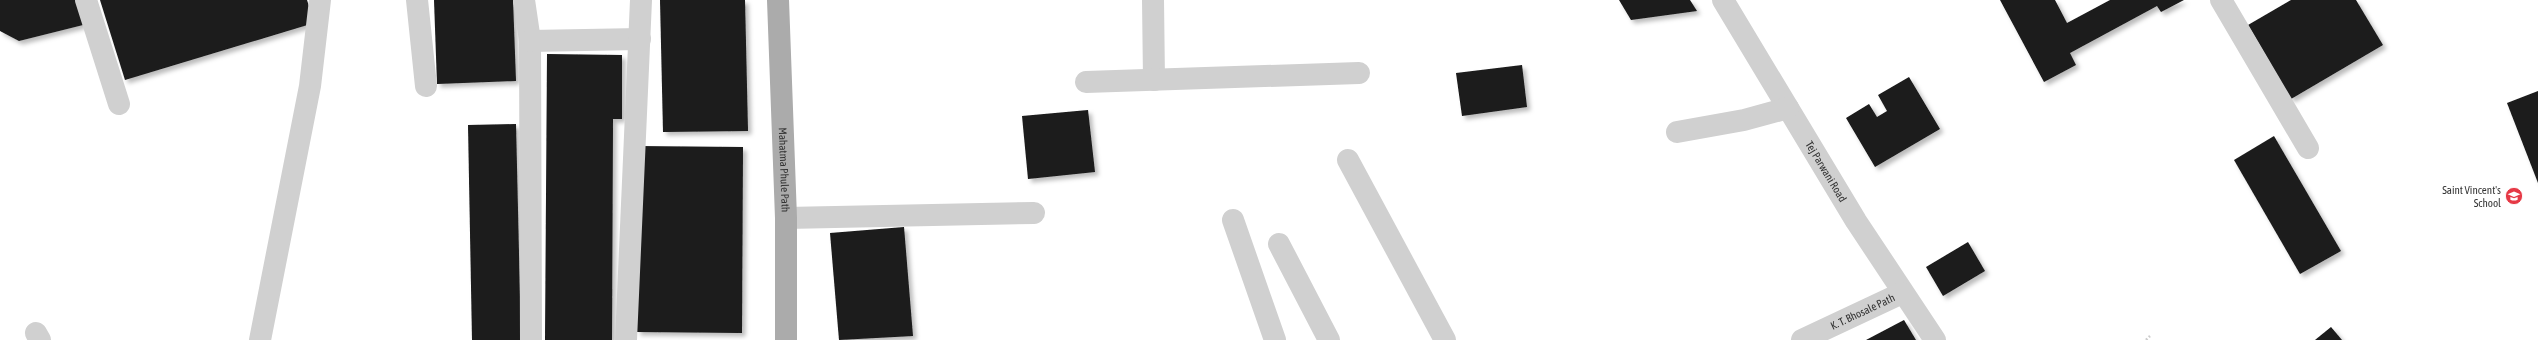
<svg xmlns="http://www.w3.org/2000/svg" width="2538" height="340" font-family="'Asap Condensed',sans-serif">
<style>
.building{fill:#1a1a1a;filter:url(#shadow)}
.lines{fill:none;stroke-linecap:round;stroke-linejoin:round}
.path{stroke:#cdcdcd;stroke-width:2.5;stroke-dasharray:2 2;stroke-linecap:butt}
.minor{stroke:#d0d0d0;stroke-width:22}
.major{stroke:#ababab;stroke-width:22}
.labels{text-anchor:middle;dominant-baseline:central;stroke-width:4;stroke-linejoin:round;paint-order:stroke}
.street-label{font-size:11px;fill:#333;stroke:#fff}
.poi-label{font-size:11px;fill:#333;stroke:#fff;text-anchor:end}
</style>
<defs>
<filter id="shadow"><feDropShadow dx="3.5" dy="3.5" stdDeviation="2" flood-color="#0004"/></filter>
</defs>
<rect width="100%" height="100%" fill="#fff"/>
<g class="building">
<path d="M 0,0 L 76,0 L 83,25 L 19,41 L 0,31 Z"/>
<path d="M 100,0 L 307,0 L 314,23 L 125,80 Z"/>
<path d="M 434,0 L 513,0 L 516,81 L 437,84 Z"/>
<path d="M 660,0 L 745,0 L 748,131 L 663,132 Z"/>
<path d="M 1619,0 L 1690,0 L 1697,11 L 1631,20 Z"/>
<path d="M 2000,0 L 2055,0 L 2067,23 L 2110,0 L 2184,0 L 2161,12 L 2157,6 L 2070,53 L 2076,65 L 2044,82 Z"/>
<path d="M 2291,0 L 2356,0 L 2383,45 L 2291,99 L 2248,25 Z"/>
<path d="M 547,54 L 622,55 L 622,119 L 613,119 L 612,340 L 545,340 Z"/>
<path d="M 1522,65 L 1527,107 L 1462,116 L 1456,73 Z"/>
<path d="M 1909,77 L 1940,129 L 1875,167 L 1846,118 L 1869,104 L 1877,117 L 1887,111 L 1878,95 Z"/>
<path d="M 2538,91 L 2538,183 L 2507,103 Z"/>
<path d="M 1088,110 L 1095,172 L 1028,179 L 1022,116 Z"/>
<path d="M 516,124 L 521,340 L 472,340 L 468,125 Z"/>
<path d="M 2274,136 L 2341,251 L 2300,274 L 2234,160 Z"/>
<path d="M 637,146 L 743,147 L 742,333 L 637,332 Z"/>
<path d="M 904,227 L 913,336 L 839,340 L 830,233 Z"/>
<path d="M 1968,242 L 1985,271 L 1943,296 L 1926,267 Z"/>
<path d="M 1904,320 L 1916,340 L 1866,340 Z"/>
<path d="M 2331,327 L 2342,340 L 2315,340 Z"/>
</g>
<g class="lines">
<path class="path" d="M 2146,340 L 2150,336"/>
<g class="minor">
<path d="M 86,0 L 119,104"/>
<path d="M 417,0 L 426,86"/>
<path d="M 524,0 L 530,41 L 531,340"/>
<path d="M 1153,0 L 1154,80"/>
<path id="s1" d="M 1723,0 L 1856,221 L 1935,340"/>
<path d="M 2221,0 L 2308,148"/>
<path d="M 530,41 L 640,39"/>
<path d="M 1086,82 L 1359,73"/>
<path d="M 1677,132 L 1744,120 L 1788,108"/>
<path d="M 1348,160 L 1445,340"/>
<path d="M 786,218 L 1034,213"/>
<path d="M 1233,220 L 1275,340"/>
<path d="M 1279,244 L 1329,340"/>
<path d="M 36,333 L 40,340"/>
<path d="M 260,340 L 310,86 L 320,0"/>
<path d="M 626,340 L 641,0"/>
<path id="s2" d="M 1802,340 L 1902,293"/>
</g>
<path class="major" id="s3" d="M 778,0 L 786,218 L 786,340"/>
</g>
<defs>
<symbol id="school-disc" viewBox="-11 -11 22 22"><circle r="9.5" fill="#e63946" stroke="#fff"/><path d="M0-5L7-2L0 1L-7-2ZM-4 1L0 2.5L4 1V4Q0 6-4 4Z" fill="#fff"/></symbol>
</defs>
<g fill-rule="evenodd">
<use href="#school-disc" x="2504" y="186" width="20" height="20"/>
</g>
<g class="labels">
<g class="street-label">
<text stroke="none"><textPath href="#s3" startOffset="170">Mahatma Phule Path</textPath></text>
<text stroke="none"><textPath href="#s1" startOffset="200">Tej Parwani Road</textPath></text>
<text stroke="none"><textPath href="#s2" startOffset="67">K. T. Bhosale Path</textPath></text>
</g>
<g class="poi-label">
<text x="2501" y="190">Saint Vincent's<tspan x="2501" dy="13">School</tspan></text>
</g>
</g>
</svg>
